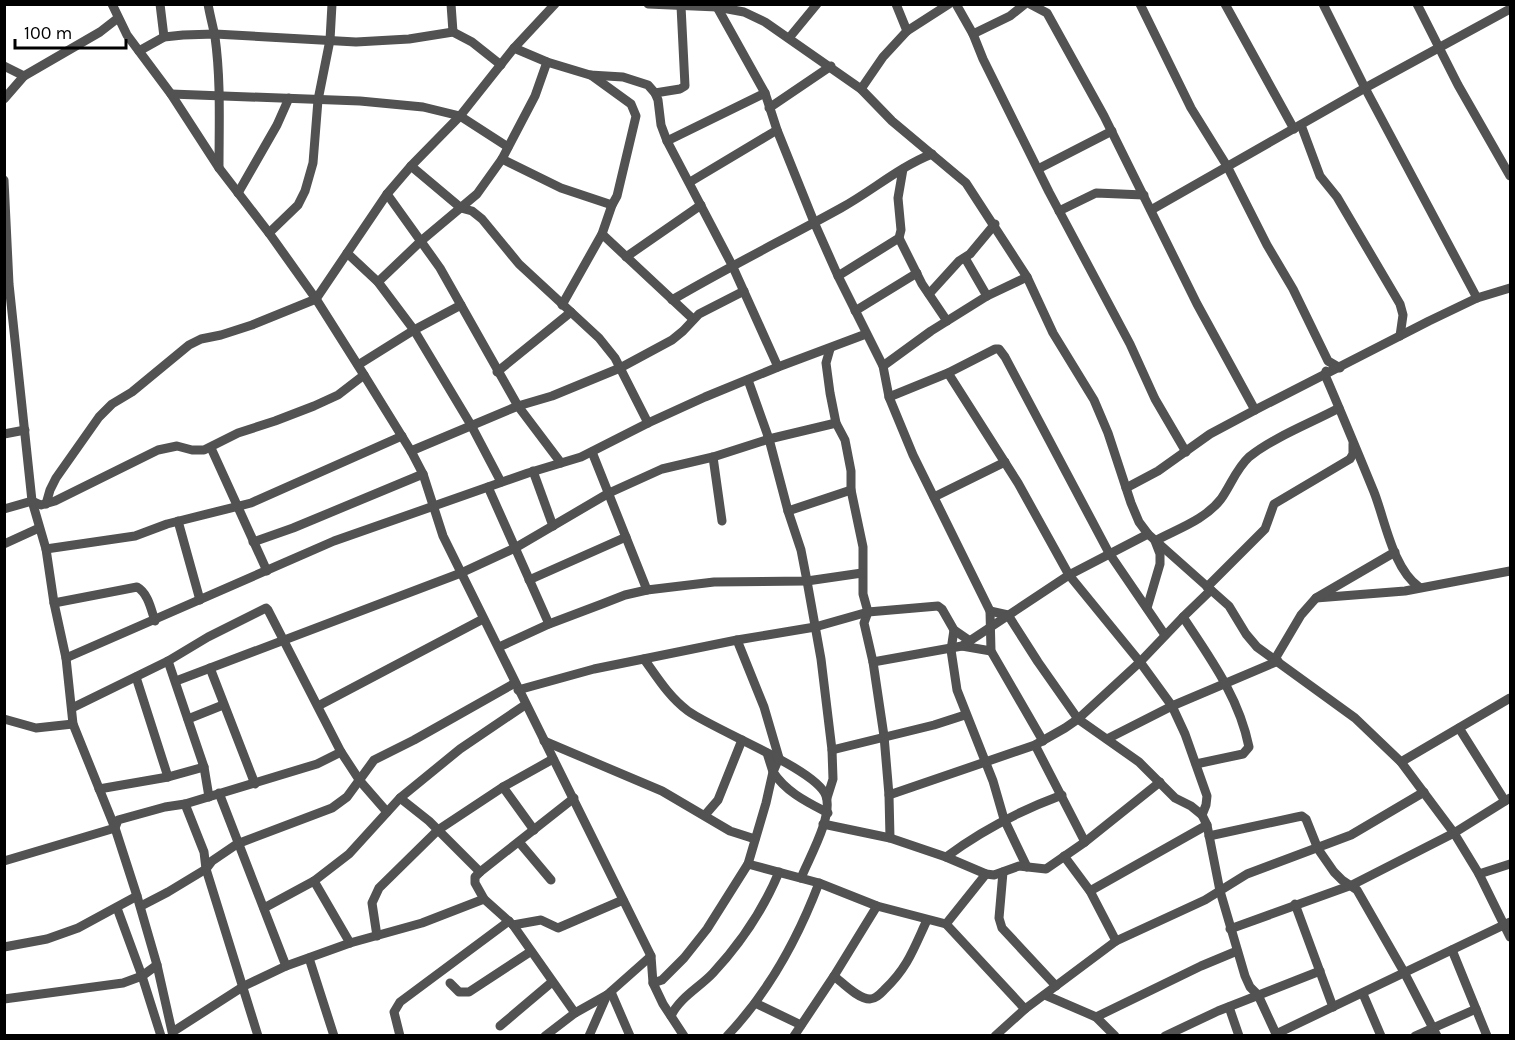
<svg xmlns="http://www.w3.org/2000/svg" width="1515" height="1040" font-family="Karla,sans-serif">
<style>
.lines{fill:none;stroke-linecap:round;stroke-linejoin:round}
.minor{stroke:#525252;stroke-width:9}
</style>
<rect width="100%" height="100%" fill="#fff"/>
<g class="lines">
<g class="minor">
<path d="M 112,4 L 127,35 L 171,94 L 219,168 L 269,233 L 316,299 L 364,375 L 411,451 L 423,474 L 443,536 L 651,956 L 653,983 L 663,1004 L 684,1036"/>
<path d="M 160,4 L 164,37"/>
<path d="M 208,4 C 210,16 213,26 215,37 C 221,80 219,124 219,168"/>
<path d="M 451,4 L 453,32"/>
<path d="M 648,4 L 717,7 L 744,12 L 765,22 L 861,89 L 892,121 L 966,183 L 1027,277 L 1053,333 L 1094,400 L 1108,433 L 1131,503 L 1139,522 L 1148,534 L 1229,606 L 1246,634 L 1257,647 L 1355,718 L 1401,762 L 1454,833 L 1479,874 L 1510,937"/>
<path d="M 896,4 L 907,31"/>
<path d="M 956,4 L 973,34 L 983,59 L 1049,192 L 1130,344 L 1155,399 L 1186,452"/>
<path d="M 1030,4 L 1047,13 L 1104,116 L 1197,304 L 1255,410"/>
<path d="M 1140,4 L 1191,108 L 1227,166 L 1267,245 L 1293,289 L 1328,361 L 1340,368"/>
<path d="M 1225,4 L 1294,129"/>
<path d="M 1323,4 L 1365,88 L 1477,298"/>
<path d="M 1417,4 L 1458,85 L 1510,176"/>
<path d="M 717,7 L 765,93 L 777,130 L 814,222 L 838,276 L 883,366 L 889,397 L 913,455 L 990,611 L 991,651 L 1043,741"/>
<path d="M 973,34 L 1010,16 L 1025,4"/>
<path d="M 789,38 L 817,4"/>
<path d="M 514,48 L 547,62 L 590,75 L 623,77 L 648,85 L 655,93 L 658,100 L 661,125 L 667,141 L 732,265 L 778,367"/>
<path d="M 139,51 L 164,37 L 183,35 L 215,34 L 356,42 L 409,39 L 453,32 L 472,42 L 501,65"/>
<path d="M 4,66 L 24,76"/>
<path d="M 861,89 L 883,57 L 907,31 L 949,4"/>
<path d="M 655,93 L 680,89 L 685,86 L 681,6"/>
<path d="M 171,94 L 360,101 L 423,107 L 460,116 L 508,147"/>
<path d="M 4,99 L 24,76 L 100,32 L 118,18"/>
<path d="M 769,108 L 831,66"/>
<path d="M 1301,125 L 1320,176 L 1337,197 L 1400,304 L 1403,315 L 1400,336"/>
<path d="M 667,141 L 765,93"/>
<path d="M 502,159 L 561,188 L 612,205"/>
<path d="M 411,166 L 461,208 L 472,211 L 482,219 L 519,264 L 599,338 L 615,358 L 648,423"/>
<path d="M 1038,169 L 1112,131"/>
<path d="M 4,180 L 9,284 L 32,501 L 46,549 L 54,603 L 66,658 L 73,724 L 115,828 L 137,896 L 157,965 L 173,1036"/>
<path d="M 690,182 L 777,130"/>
<path d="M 238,193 L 277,125 L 289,98"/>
<path d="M 387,194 L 440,268 L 518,406 L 561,463"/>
<path d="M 1151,210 L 1365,88 L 1510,9"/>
<path d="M 1059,211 L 1096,193 L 1144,195"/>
<path d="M 269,233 L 298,205 L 305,191 L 313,163 L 318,100 L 330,40 L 332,4"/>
<path d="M 602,234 L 693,319"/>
<path d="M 899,238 L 922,284 L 947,321"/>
<path d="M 347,253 L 378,282 L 414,330 L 471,425 L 501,482"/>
<path d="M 626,257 L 701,205"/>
<path d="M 965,258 L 987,296"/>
<path d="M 838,276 L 899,238 L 901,230 L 898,198 L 903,169"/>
<path d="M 378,282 L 421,241 L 477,194 L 502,159 L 535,96 L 547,62"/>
<path d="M 929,294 L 959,261 L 970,254 L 995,224"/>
<path d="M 672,300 C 728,267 785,239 841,208 C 872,191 899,167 932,154"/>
<path d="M 562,305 L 602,234 L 612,205 L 617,196 L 636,116 L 631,104 L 591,75"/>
<path d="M 855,311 L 917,273"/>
<path d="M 830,349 L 826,363 L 830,393 L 836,423 L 845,440 L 851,471 L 851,490 L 863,547 L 863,594 L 868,612 L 864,623 L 873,662 L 884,736 L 889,795 L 890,838"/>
<path d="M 358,365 L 414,330 L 461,305"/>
<path d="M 883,366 L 931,331 L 987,296 L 1027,277"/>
<path d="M 1326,371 L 1325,375 C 1342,414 1358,453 1374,492 C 1385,520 1393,569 1419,587"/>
<path d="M 497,372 L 571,312"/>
<path d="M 948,373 L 1018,483 L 1069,575 L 1140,662 L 1172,706 L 1185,734 L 1207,796 L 1206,805 L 1202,815"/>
<path d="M 748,380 L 769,439 L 788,511 L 801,550 L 807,581 L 821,659 L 832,750 L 833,779 L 827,798"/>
<path d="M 889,397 L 948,373 L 995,349 L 999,349 L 1005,357 L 1109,553 L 1165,635"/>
<path d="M 4,434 L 25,430"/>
<path d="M 211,448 L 267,571"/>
<path d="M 411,451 L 518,406 L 552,396 L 620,368 L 672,340 L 683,331 L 699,314 L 744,291"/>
<path d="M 592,452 L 647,590"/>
<path d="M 713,457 L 722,521"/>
<path d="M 533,471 L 553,526"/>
<path d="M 488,487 L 549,624"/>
<path d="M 1126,488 L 1158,471 L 1210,434 L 1255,410 L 1429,321 L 1477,298 L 1510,288"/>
<path d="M 934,497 L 1005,462"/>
<path d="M 46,504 L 50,490 L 56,478 L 99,417 L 112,404 L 132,392 L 189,345 L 201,339 L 221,335 L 252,325 L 316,299 L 387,194 L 411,166 L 460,116 L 514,48 L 555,4"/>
<path d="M 4,509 L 32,501 L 41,505 L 55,501 L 158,450 L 177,446 L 192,450 L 204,450 L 238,433 L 275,421 L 314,406 L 338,395 L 364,375"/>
<path d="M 788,511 L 851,490"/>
<path d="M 178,521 L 200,600"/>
<path d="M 253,542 L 293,528 L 423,474"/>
<path d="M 4,544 L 39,528"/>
<path d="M 46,549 L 135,536 L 167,524 L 251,503 L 402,436"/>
<path d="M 529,580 L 626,537"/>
<path d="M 1207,587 L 1265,529 L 1274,504 L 1350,459 L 1353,454 L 1353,444"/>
<path d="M 1316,598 L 1405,591 L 1510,571"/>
<path d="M 54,603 L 137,587 C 148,593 151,609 155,621"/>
<path d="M 1147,608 L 1160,564 L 1160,554 L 1155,541 C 1177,529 1205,520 1221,499 C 1231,485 1236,469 1249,457 C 1274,437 1311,423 1339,408"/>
<path d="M 990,611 L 1008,615 L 1038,662 L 1078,719 L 1139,762 L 1175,798 L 1191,806 L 1202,815 L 1207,825 L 1220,891 L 1245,976 L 1250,987 L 1258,995 L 1277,1036"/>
<path d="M 1183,617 C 1210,658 1239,697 1249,747 L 1243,754 L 1196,764"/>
<path d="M 954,630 L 951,650 L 957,690 L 993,781 L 1004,819 L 1027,867"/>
<path d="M 737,640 L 764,707 L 779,758 L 773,772 C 786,792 807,802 828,813"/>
<path d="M 962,646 L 991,651"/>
<path d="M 499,647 L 549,624 L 602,604 L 625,595 L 647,590 L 714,582 L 807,581 L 862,573"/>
<path d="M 66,658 L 334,541 L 528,473 L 581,457 L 648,423 L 705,397 L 778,367 L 866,334"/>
<path d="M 644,659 C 657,677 669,697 688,711 C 716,731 818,770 826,796 C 833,817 809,858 801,878"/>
<path d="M 1275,659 L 1301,615 L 1316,598 L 1395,552"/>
<path d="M 168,661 L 204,767 L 209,797"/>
<path d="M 873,662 L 962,646 L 1069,575 L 1148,534"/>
<path d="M 210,668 L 255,784"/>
<path d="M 136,677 L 168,777"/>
<path d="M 176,681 L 461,573 L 515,548 L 609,493 L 662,469 L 713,457 L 769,439 L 836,423"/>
<path d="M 518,690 L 594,669 L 737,640 L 815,627 L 868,612 L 938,606 L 942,609 L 954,630 L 970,641"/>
<path d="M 318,706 L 483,619"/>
<path d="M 72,708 L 168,661 L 208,637 L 266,608 L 268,610 L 341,752 L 360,781 L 387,812"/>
<path d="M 4,719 L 36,728 L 73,724"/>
<path d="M 188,719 L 223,705"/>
<path d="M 1459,728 L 1505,801"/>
<path d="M 1107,739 L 1172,706 L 1278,661"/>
<path d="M 544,741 L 662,791 L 730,831 L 755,839"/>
<path d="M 1035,745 L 1085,842"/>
<path d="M 832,750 L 934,725 L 965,715"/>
<path d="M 1401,762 L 1510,698"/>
<path d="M 503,787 L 534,830"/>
<path d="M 99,789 L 168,777 L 204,767"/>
<path d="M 219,793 L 286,966"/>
<path d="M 889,795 L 1035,745 L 1065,728 L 1078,719 L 1140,662 L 1183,617 L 1211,590"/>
<path d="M 400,798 L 429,821 L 480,872"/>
<path d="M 574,798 L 480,872 L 475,877 L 475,883 L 484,899 L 513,925 L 575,1013"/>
<path d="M 185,804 L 204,852 L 206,869 L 258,1036"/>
<path d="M 705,815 L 718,800 L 742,740"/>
<path d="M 823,824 L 890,838 L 946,857 L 986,874 L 994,875 L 1019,866 L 1046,869 L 1085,842 L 1160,782"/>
<path d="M 1209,836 L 1297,817 L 1302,816 L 1306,819 L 1318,849 L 1334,872 L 1342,880 L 1357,890 L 1404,972 L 1437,1036"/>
<path d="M 519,842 L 551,880"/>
<path d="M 1064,856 L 1090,891 L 1116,941"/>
<path d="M 946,857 C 982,830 1019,811 1062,795"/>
<path d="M 4,861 L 115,828 L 118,820 L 165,807 L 185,804 L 317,764 L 341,752"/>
<path d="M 748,864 L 819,883 L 877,906 L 946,924 L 1025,1009"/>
<path d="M 1003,872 L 999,918 L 1002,928 L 1056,986"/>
<path d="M 1479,874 L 1510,864"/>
<path d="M 314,881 L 350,943"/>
<path d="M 1090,891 L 1207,825"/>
<path d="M 1295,904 L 1333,1007"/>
<path d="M 141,906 L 168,892 L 206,869 L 212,861 L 237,844 L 332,808 L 347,797 L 374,760 L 414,740 L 515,683"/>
<path d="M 117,908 L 142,976 L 161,1036"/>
<path d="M 264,908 L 314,881 L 349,854 L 400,798 L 460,749 L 525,705"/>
<path d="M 946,924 L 986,874"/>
<path d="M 513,925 L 541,920 L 558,928 L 623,900"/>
<path d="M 1230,929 L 1352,885 L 1454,833 L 1510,798"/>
<path d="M 377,936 L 372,903 L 379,888 L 438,830 L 503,787 L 553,759"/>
<path d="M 4,947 L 47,939 L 78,928 L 137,896"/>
<path d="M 1452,950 L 1487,1036"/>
<path d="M 309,958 L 334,1036"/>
<path d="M 834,976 C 843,983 858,999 870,999 C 876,999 881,993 885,989 C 908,967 914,948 927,920"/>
<path d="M 450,983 L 459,992 L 469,992 L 530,952"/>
<path d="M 653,983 L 662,980 L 684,958 L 707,929 L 748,864 L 766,803 L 773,772 L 767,753"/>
<path d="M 611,992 L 630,1036"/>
<path d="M 1363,994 L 1381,1036"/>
<path d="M 1045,995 L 1096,1017 L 1115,1036"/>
<path d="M 4,999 L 123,983 L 142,976 L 157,965"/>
<path d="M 755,1003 L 801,1025"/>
<path d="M 1229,1007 L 1239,1036"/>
<path d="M 671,1016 C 679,998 700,987 713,973 C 740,944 764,908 779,872"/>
<path d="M 1096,1017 L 1201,966 L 1237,951"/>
<path d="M 500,1026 L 552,982"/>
<path d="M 174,1031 L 244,986 L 286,966 L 350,943 L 422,923 L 484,899"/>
<path d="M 1276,1034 L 1510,922"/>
<path d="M 400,1036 L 394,1012 L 400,1002 L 509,921"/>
<path d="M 545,1036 L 575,1013 L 607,995"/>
<path d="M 589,1036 L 607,995 L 651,956"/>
<path d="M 727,1036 C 768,993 798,938 819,883"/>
<path d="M 794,1036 L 834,976 L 877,906"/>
<path d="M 995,1036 L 1025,1009 L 1116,941 L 1205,900 L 1247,874 L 1351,835 L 1424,792"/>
<path d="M 1165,1036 L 1218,1011 L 1320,971"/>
<path d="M 1415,1036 L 1476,1009"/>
</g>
</g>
<rect width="1515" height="1040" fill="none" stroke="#000000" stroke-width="12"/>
<path d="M15 39v9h111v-9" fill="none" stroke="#000000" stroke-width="3"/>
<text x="24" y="39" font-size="18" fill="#000000" stroke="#ffffff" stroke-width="4.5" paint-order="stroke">100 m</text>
</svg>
